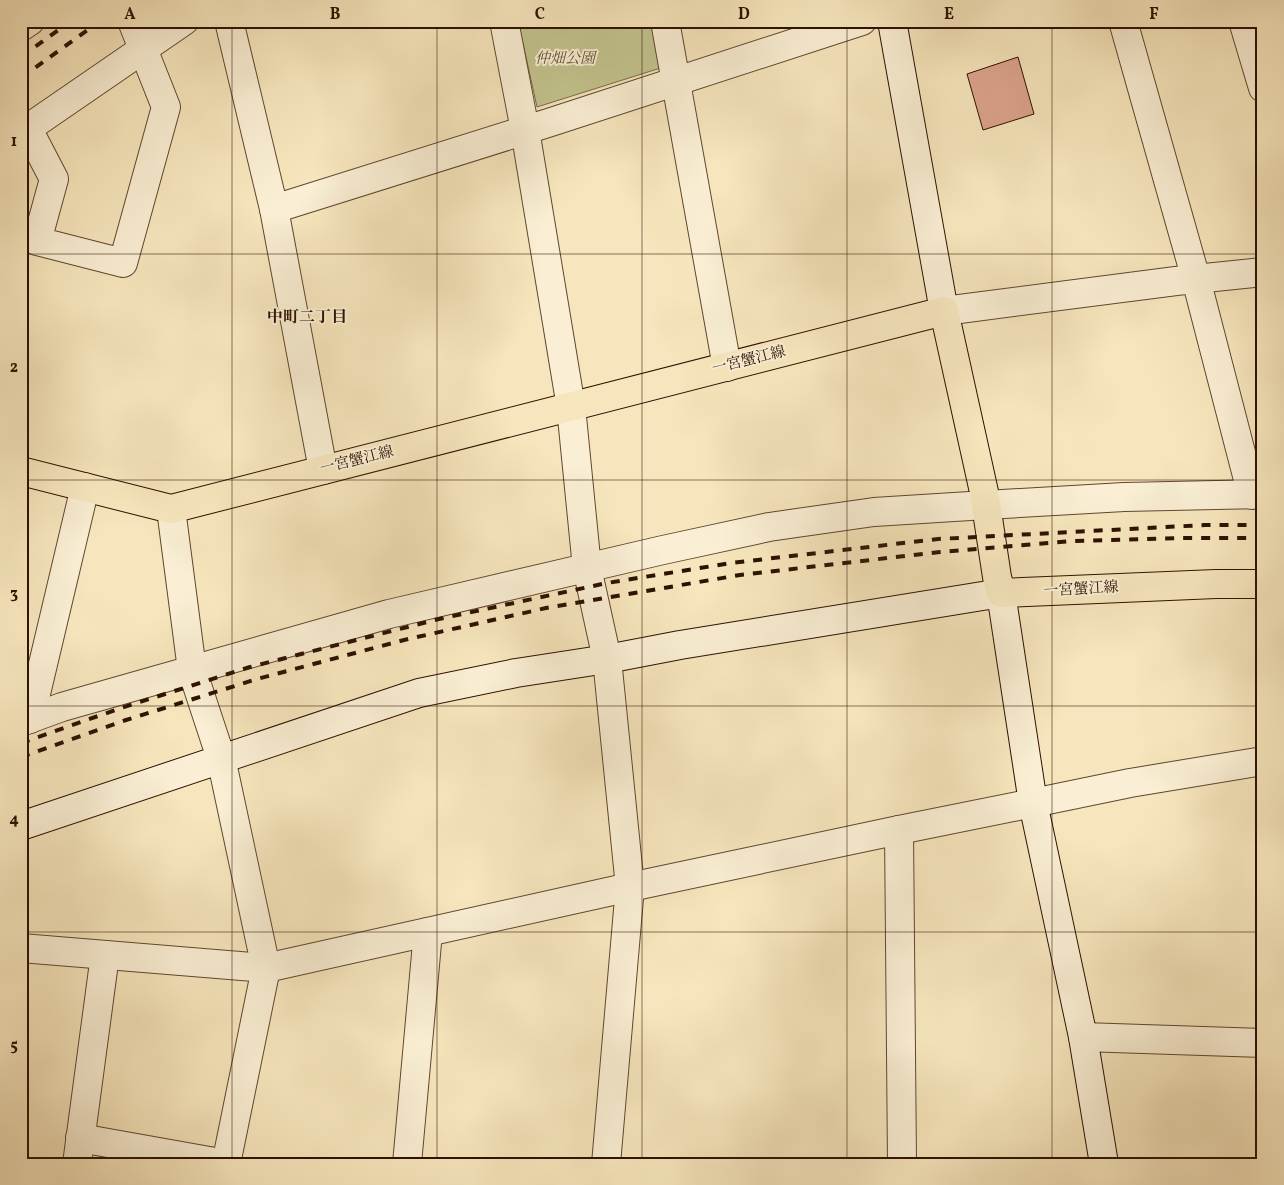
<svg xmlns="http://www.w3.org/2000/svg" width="1284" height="1185" font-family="Vollkorn,'Noto Serif JP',serif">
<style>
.green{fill:#c2c38d;stroke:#786a46}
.building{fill:#dda58e;stroke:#2e1000}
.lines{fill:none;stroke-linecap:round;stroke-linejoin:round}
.street-casing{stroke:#60462f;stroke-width:30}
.secondary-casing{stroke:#2e1000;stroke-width:30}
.primary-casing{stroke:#2e1000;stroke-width:30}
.street{stroke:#faefd4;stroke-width:28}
.secondary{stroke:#faefd4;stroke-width:28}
.primary{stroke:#f7e6bd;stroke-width:28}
.rail{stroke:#2e1000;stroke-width:4;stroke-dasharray:9 9;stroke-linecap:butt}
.grid{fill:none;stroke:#2e1000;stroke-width:1;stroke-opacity:0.55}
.labels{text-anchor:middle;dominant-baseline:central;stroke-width:4;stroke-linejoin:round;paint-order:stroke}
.park-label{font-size:15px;font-style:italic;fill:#624f31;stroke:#faefd4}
.street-label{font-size:15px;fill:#2e1000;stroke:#faefd4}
.neighbourhood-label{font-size:16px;font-weight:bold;fill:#2e1000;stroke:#faefd4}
.neatline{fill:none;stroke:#2e1000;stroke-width:2}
.grid-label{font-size:16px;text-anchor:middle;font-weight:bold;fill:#2e1000}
</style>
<rect width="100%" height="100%" fill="#f7e6bd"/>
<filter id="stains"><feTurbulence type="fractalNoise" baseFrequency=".004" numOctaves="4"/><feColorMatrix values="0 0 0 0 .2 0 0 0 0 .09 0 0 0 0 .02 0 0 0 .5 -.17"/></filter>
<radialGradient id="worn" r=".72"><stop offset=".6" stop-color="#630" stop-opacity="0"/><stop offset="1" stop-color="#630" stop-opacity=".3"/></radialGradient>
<path class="green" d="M 518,21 L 660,21 L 667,66 L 537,107 Z"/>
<path class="building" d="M 1018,57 L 1034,114 L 983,130 L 967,74 Z"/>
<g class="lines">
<defs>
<g id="street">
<path d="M 229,21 L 274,209 L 323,470"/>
<path d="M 504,21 L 525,130 L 571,407 L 587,568 L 607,659 L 630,887 L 606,1164"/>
<path d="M 665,21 L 727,367"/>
<path d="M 1123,21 L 1196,279 L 1252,495"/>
<path d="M 1243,21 L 1263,88"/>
<path d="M 21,27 L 30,21"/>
<path d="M 28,129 L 54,179 L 37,241 L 123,263 L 166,107 L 132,21"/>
<path d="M 21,133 L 184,21"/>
<path d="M 274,209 L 548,123 L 862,21"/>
<path d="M 944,311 L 1176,281 L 1263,272"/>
<path d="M 171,509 L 192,670 L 221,758 L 266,968 L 226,1164"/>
<path d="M 30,719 L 85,487"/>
<path d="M 21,722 L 62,707 L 389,614 L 663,550 L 769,527 L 874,512 L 986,505 L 1124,497 L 1263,494"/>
<path d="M 899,830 L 902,1164"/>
<path d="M 21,948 L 266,968 L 630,887 L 899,830 L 1033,803 L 1130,783 L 1263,761"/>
<path d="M 1083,1037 L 1263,1043"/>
<path d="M 80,1138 L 226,1164"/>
<path d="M 77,1164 L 105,955"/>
<path d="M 407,1164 L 428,932"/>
</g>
<g id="secondary">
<path d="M 892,21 L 944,311"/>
<path d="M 21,826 L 419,693 L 516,673 L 607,659 L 680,645 L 1001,593 L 1033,803 L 1083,1037 L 1104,1164"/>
</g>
<path id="primary" d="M 21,471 L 171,509 L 944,311 L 984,492 L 997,577 L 1001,593 L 1216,584 L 1263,584"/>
</defs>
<use href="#street" class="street-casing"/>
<use href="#secondary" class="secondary-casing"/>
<use href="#primary" class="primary-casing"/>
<use href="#street" class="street"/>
<use href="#secondary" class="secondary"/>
<use href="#primary" class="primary"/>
<g class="rail">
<path d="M 21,57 L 71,21"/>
<path d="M 21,78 L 100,21"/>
<path d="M 21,743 L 121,708 L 250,667 L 439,619 L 607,583 L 731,563 L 938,539 L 1205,525 L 1263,525"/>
<path d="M 21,757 L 126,720 L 257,679 L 404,640 L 546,608 L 740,575 L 940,552 L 1071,541 L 1183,538 L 1263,538"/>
</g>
</g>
<path class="grid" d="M 232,21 L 232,1164M 437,21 L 437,1164M 642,21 L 642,1164M 847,21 L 847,1164M 1052,21 L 1052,1164M 21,254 L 1263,254M 21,480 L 1263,480M 21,706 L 1263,706M 21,932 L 1263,932"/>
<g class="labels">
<g class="park-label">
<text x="565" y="59">仲畑公園</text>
</g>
<g class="street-label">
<text transform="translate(749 361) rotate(-14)">一宮蟹江線</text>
<text transform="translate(357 461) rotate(-14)">一宮蟹江線</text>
<text transform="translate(1081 590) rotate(-3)">一宮蟹江線</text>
</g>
<g class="neighbourhood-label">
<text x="307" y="318">中町二丁目</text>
</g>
</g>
<rect width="1284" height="1185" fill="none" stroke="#f7e6bd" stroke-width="55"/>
<rect x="28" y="28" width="1228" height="1130" class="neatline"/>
<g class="grid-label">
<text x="130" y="19">A</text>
<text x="335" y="19">B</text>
<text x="540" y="19">C</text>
<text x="744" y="19">D</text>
<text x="949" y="19">E</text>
<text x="1154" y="19">F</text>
<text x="14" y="146">1</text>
<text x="14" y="372">2</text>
<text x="14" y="598">3</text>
<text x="14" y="824">4</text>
<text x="14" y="1050">5</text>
</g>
<rect width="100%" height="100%" filter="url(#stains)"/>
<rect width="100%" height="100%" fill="url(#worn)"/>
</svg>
